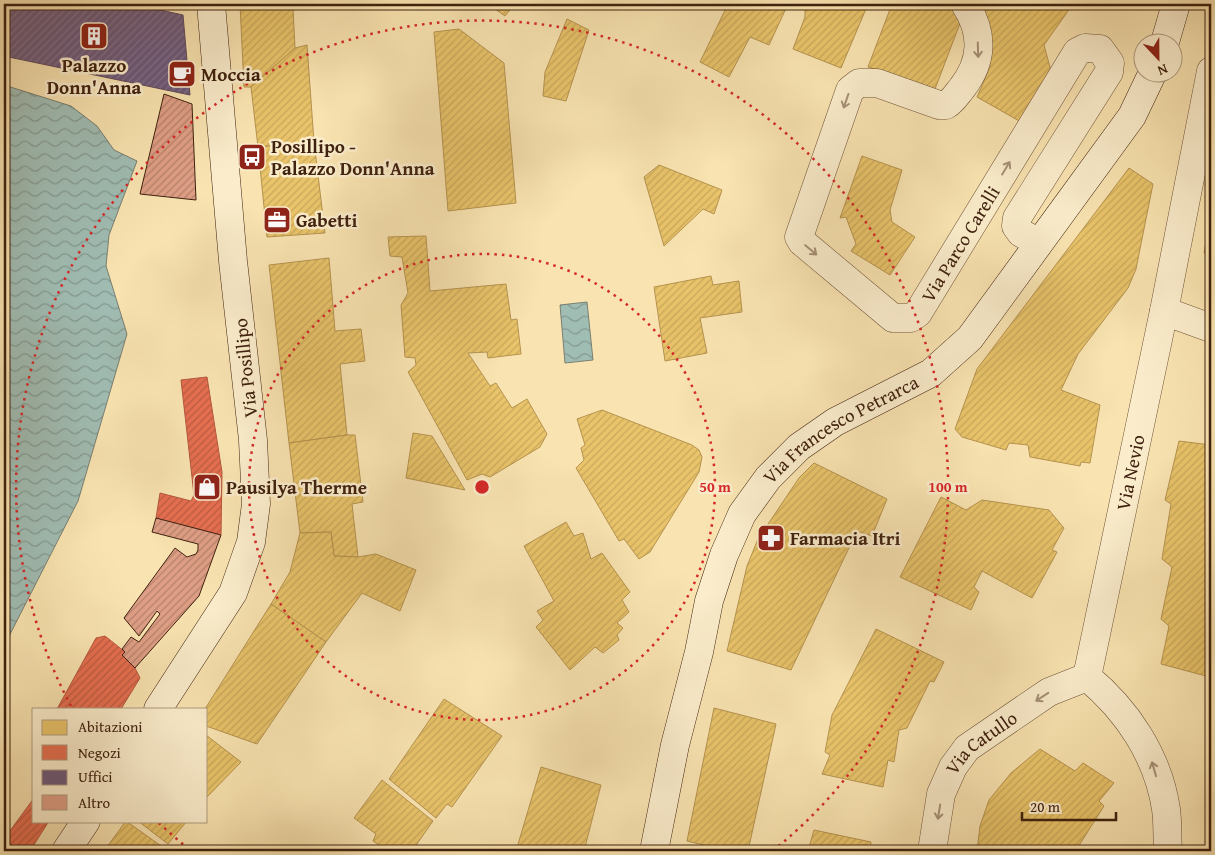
<svg xmlns="http://www.w3.org/2000/svg" width="1215" height="855" font-family="'Gentium Book Plus',serif">
<style>
.water{fill:url(#water-waves);stroke:#797f72}
.homes{fill:url(#homes-hatch);stroke:#b6934f}
.shops{fill:url(#shops-hatch);stroke:#b5583d}
.offices{fill:url(#offices-hatch);stroke:#5f485a}
.building{fill:url(#building-hatch);stroke:#3f210f}
.lines{fill:none;stroke-linecap:round;stroke-linejoin:round}
.street-casing{stroke:#6e5238;stroke-width:29}
.secondary-casing{stroke:#3f210f;stroke-width:29}
.street{stroke:#fbedcc;stroke-width:28}
.secondary{stroke:#fbedcc;stroke-width:28}
.oneway{stroke:#a69177}
.ring{fill:none;stroke:#d62828;stroke-width:2.5;stroke-dasharray:2.5 5}
.labels{text-anchor:middle;dominant-baseline:central;stroke-width:5;stroke-linejoin:round;paint-order:stroke}
.poi-label{font-size:19px;font-weight:bold;fill:#3f210f;stroke:#fbedcc;text-anchor:start}
.street-label{font-size:19px;fill:#3f210f;stroke:#fbedcc}
.centre{fill:#d62828;stroke:#fbedcc;stroke-width:2.5}
.ring-label{font-size:15px;text-anchor:middle;font-weight:bold;fill:#d62828;stroke:#fbedcc;stroke-width:5;stroke-linejoin:round;paint-order:stroke}
</style>
<defs>
<pattern id="water-waves" width="16" height="10" patternUnits="userSpaceOnUse" patternTransform="scale(1.25)"><rect width="16" height="10" fill="#a0bdb4"/><path d="M0 5q4-4 8 0t8 0" fill="none" stroke="#849991"/></pattern>
<pattern id="homes-hatch" width="6" height="6" patternUnits="userSpaceOnUse" patternTransform="scale(1.25)"><rect width="6" height="6" fill="#e9c46a"/><path d="M-1 1l2-2M0 6l6-6M5 7l2-2" fill="none" stroke="#c9a85b"/></pattern>
<pattern id="shops-hatch" width="6" height="6" patternUnits="userSpaceOnUse" patternTransform="scale(1.25)"><rect width="6" height="6" fill="#e76f51"/><path d="M-1 1l2-2M0 6l6-6M5 7l2-2" fill="none" stroke="#bd5b42"/></pattern>
<pattern id="offices-hatch" width="6" height="6" patternUnits="userSpaceOnUse" patternTransform="scale(1.25)"><rect width="6" height="6" fill="#6d597a"/><path d="M-1 1l2-2M0 6l6-6M5 7l2-2" fill="none" stroke="#837289"/></pattern>
<pattern id="building-hatch" width="6" height="6" patternUnits="userSpaceOnUse" patternTransform="scale(1.25)"><rect width="6" height="6" fill="#df9f86"/><path d="M-1 1l2-2M0 6l6-6M5 7l2-2" fill="none" stroke="#b6816c"/></pattern>
</defs>
<rect width="100%" height="100%" fill="#f9e4b1"/>
<filter id="stains"><feTurbulence type="fractalNoise" baseFrequency=".004" numOctaves="4"/><feColorMatrix values="0 0 0 0 .2 0 0 0 0 .09 0 0 0 0 .02 0 0 0 .5 -.17"/></filter>
<radialGradient id="worn" r=".72"><stop offset=".6" stop-color="#630" stop-opacity="0"/><stop offset="1" stop-color="#630" stop-opacity=".3"/></radialGradient>
<g class="water">
<path d="M 4,85 L 71,106 L 97,126 L 114,150 L 137,161 L 109,235 L 106,266 L 127,334 L 78,501 L 4,646 Z"/>
<path d="M 587,302 L 593,360 L 565,363 L 560,305 Z"/>
</g>
<g class="homes">
<path d="M 240,4 L 298,4 L 298,8 L 293,9 L 295,48 L 251,87 L 244,87 Z"/>
<path d="M 488,4 L 515,4 L 505,16 Z"/>
<path d="M 728,4 L 788,4 L 769,45 L 750,37 L 729,77 L 700,62 Z"/>
<path d="M 805,4 L 868,4 L 841,68 L 793,49 L 805,17 Z"/>
<path d="M 892,4 L 948,4 L 962,18 L 935,89 L 868,67 Z"/>
<path d="M 977,4 L 1032,4 L 1034,8 L 1036,4 L 1073,4 L 1044,45 L 1051,71 L 1021,122 L 977,97 L 990,67 L 990,44 Z"/>
<path d="M 567,19 L 589,30 L 566,101 L 543,96 L 545,72 Z"/>
<path d="M 459,29 L 504,63 L 516,203 L 448,211 L 434,32 Z"/>
<path d="M 307,45 L 314,142 L 258,147 L 251,87 L 295,48 Z"/>
<path d="M 314,142 L 325,233 L 267,237 L 258,147 Z"/>
<path d="M 862,156 L 902,170 L 890,210 L 892,222 L 915,237 L 890,275 L 851,251 L 856,244 L 846,217 L 840,218 Z"/>
<path d="M 659,165 L 722,190 L 714,214 L 703,209 L 664,246 L 644,177 Z"/>
<path d="M 1129,168 L 1153,184 L 1136,269 L 1128,288 L 1078,354 L 1061,390 L 1100,405 L 1090,463 L 1081,462 L 1080,466 L 1030,457 L 1028,445 L 1009,443 L 1006,450 L 962,437 L 955,429 L 977,369 Z"/>
<path d="M 1211,214 L 1211,254 L 1204,253 Z"/>
<path d="M 426,236 L 430,291 L 506,284 L 511,320 L 517,319 L 521,354 L 488,358 L 487,352 L 468,353 L 490,386 L 496,383 L 512,408 L 527,399 L 547,434 L 540,447 L 490,477 L 482,474 L 467,480 L 408,372 L 416,365 L 415,358 L 405,357 L 401,305 L 408,293 L 402,257 L 390,256 L 388,237 Z"/>
<path d="M 329,258 L 335,331 L 361,329 L 365,361 L 340,364 L 347,435 L 289,443 L 269,265 Z"/>
<path d="M 711,276 L 713,285 L 739,281 L 742,312 L 700,318 L 707,353 L 665,361 L 654,287 Z"/>
<path d="M 602,410 L 692,445 L 699,450 L 702,457 L 699,472 L 650,552 L 639,559 L 624,539 L 619,541 L 576,468 L 584,460 L 581,448 L 585,445 L 577,419 Z"/>
<path d="M 413,433 L 432,436 L 465,490 L 406,478 Z"/>
<path d="M 347,435 L 355,435 L 363,502 L 352,504 L 358,557 L 334,556 L 331,532 L 300,533 L 289,443 Z"/>
<path d="M 1179,441 L 1211,445 L 1211,557 L 1209,568 L 1211,569 L 1211,604 L 1207,620 L 1211,622 L 1211,653 L 1206,676 L 1161,664 L 1169,626 L 1161,619 L 1172,567 L 1162,559 L 1171,504 L 1165,500 Z"/>
<path d="M 814,463 L 887,499 L 872,536 L 857,531 L 791,670 L 727,651 L 747,566 L 758,539 L 799,478 Z"/>
<path d="M 941,497 L 966,510 L 982,500 L 1049,510 L 1064,528 L 1052,550 L 1057,552 L 1032,598 L 982,571 L 974,587 L 979,592 L 971,610 L 900,577 Z"/>
<path d="M 566,522 L 574,536 L 583,533 L 591,559 L 602,553 L 630,592 L 622,600 L 629,612 L 617,623 L 623,628 L 617,635 L 619,640 L 603,653 L 595,647 L 570,670 L 536,627 L 543,620 L 537,611 L 554,601 L 524,546 Z"/>
<path d="M 331,532 L 334,556 L 358,557 L 376,554 L 416,570 L 400,611 L 362,593 L 326,642 L 271,604 L 290,572 L 300,533 Z"/>
<path d="M 271,604 L 326,642 L 257,744 L 206,726 L 205,709 Z"/>
<path d="M 876,629 L 944,662 L 934,682 L 930,681 L 907,728 L 899,730 L 894,762 L 888,760 L 883,787 L 822,774 L 830,755 L 825,752 L 832,715 Z"/>
<path d="M 444,699 L 502,736 L 452,807 L 447,804 L 436,818 L 389,779 Z"/>
<path d="M 714,708 L 776,724 L 748,851 L 729,851 L 687,841 Z"/>
<path d="M 206,735 L 241,762 L 206,798 Z"/>
<path d="M 1040,749 L 1075,771 L 1083,763 L 1114,783 L 1099,801 L 1104,806 L 1078,847 L 1084,851 L 977,851 L 980,826 L 989,800 L 1011,773 Z"/>
<path d="M 541,767 L 601,785 L 584,851 L 516,851 Z"/>
<path d="M 382,780 L 433,821 L 412,851 L 388,851 L 373,841 L 376,834 L 354,818 Z"/>
<path d="M 126,821 L 164,848 L 162,851 L 104,851 Z"/>
<path d="M 138,821 L 187,821 L 168,844 Z"/>
<path d="M 814,830 L 871,842 L 870,851 L 808,851 Z"/>
</g>
<g class="shops">
<path d="M 207,377 L 222,472 L 221,535 L 156,518 L 160,493 L 191,501 L 194,495 L 181,380 Z"/>
<path d="M 105,636 L 125,652 L 122,655 L 135,668 L 140,678 L 121,709 L 57,709 L 96,638 Z"/>
<path d="M 34,798 L 34,821 L 49,821 L 30,851 L 4,851 L 4,839 Z"/>
</g>
<path class="offices" d="M 4,4 L 133,4 L 183,15 L 190,95 L 4,56 Z"/>
<g class="building">
<path d="M 164,94 L 192,104 L 196,200 L 140,194 Z"/>
<path d="M 156,518 L 221,535 L 199,596 L 135,668 L 122,655 L 125,652 L 122,649 L 131,637 L 139,642 L 160,614 L 157,611 L 139,636 L 124,618 L 175,548 L 187,557 L 196,554 L 198,550 L 198,544 L 152,532 Z"/>
</g>
<g class="lines">
<defs>
<g id="street">
<path id="s1" d="M 965,4 C 984,33 983,61 962,88 C 957,94 953,101 946,105 L 939,105 L 877,83 L 859,83 L 850,90 L 799,237 L 802,242 L 893,318 L 911,318 L 918,313 L 1077,52 L 1085,48 L 1100,49 L 1110,63 L 1109,72 L 1017,218 L 1016,226 L 1021,233 L 1038,242"/>
<path d="M 1164,311 L 1211,328"/>
<path id="s2" d="M 1087,677 L 1164,311 L 1211,71"/>
<path d="M 1087,677 C 1127,710 1158,756 1166,809 C 1168,823 1167,837 1168,851"/>
<path id="s3" d="M 932,851 L 941,794 L 953,767 L 967,748 L 1049,692 L 1087,677"/>
</g>
<g id="secondary">
<path d="M 1165,42 L 1176,4"/>
<path d="M 158,709 L 233,593 L 251,542 L 256,504 L 253,440 L 233,261 L 211,4"/>
<path d="M 66,851 L 86,821"/>
<path id="s4" d="M 654,851 L 675,745 L 699,652 L 709,601 L 724,555 L 742,514 L 768,478 L 799,447 L 835,422 L 931,373 L 970,338 L 1132,116 L 1153,72"/>
</g>
</defs>
<use href="#street" class="street-casing"/>
<use href="#secondary" class="secondary-casing"/>
<use href="#street" class="street"/>
<use href="#secondary" class="secondary"/>
</g>
<defs><path id="oneway-shaft" d="M-6 0H5M1.5-3L5.5 0L1.5 3" fill="none" stroke-width="1.6" stroke-linecap="round" stroke-linejoin="round" transform="scale(1.25)"/></defs>
<g class="oneway">
<use href="#oneway-shaft" transform="translate(978 50) rotate(88)"/>
<use href="#oneway-shaft" transform="translate(846 101) rotate(109)"/>
<use href="#oneway-shaft" transform="translate(1006 168) rotate(-59)"/>
<use href="#oneway-shaft" transform="translate(811 250) rotate(40)"/>
<use href="#oneway-shaft" transform="translate(1042 697) rotate(147)"/>
<use href="#oneway-shaft" transform="translate(1154 769) rotate(-106)"/>
<use href="#oneway-shaft" transform="translate(939 812) rotate(99)"/>
</g>
<g class="ring">
<circle cx="482" cy="487" r="233"/>
<path d="M189 849A466 466 0 0 1 158 822M71 706A466 466 0 1 1 775 849"/>
</g>
<defs>
<symbol id="building-square" viewBox="-11 -11 22 22"><rect x="-9" y="-9" width="18" height="18" rx="4" fill="#8f2418" stroke="#fbedcc"/><path d="M-4-6H4V6H1V3H-1V6H-4ZM-2.5-4.3h1.7v1.8h-1.7ZM.8-4.3h1.7v1.8H.8ZM-2.5-1h1.7V.8h-1.7ZM.8-1h1.7V.8H.8Z" fill="#fff"/></symbol>
<symbol id="cafe-square" viewBox="-11 -11 22 22"><rect x="-9" y="-9" width="18" height="18" rx="4" fill="#8f2418" stroke="#fbedcc"/><path d="M-5.5-4.5H6V0H3Q3 3.5 0 3.5H-2.5Q-5.5 3.5-5.5 0ZM3-3.2v2h1.7v-2ZM-6 4.5H4V6H-6Z" fill="#fff"/></symbol>
<symbol id="bus-square" viewBox="-11 -11 22 22"><rect x="-9" y="-9" width="18" height="18" rx="4" fill="#8f2418" stroke="#fbedcc"/><path d="M-5-6H5V4H4V6H2V4H-2V6H-4V4H-5ZM-3.5-4V0h7V-4ZM-3.5 1.2v1.5H-2V1.2ZM2 1.2v1.5H3.5V1.2Z" fill="#fff"/></symbol>
<symbol id="office-square" viewBox="-11 -11 22 22"><rect x="-9" y="-9" width="18" height="18" rx="4" fill="#8f2418" stroke="#fbedcc"/><path d="M-6-3h4V-5.5h4V-3h4V5H-6ZM-1-4.5V-3h2v-1.5ZM-6 0V1H6V0Z" fill="#fff"/></symbol>
<symbol id="shop-square" viewBox="-11 -11 22 22"><rect x="-9" y="-9" width="18" height="18" rx="4" fill="#8f2418" stroke="#fbedcc"/><path d="M-5-2.5h2.3a2.7 3.5 0 0 1 5.4 0H5L5.5 6h-11ZM-1.5-2.5h3a1.5 2.3 0 0 0-3 0Z" fill="#fff"/></symbol>
<symbol id="pharmacy-square" viewBox="-11 -11 22 22"><rect x="-9" y="-9" width="18" height="18" rx="4" fill="#8f2418" stroke="#fbedcc"/><path d="M-2-6h4v4h4v4h-4v4h-4v-4h-4v-4h4Z" fill="#fff"/></symbol>
</defs>
<g fill-rule="evenodd">
<use href="#building-square" x="78" y="20" width="32" height="32"/>
<use href="#cafe-square" x="166" y="58" width="32" height="32"/>
<use href="#bus-square" x="236" y="141" width="32" height="32"/>
<use href="#office-square" x="261" y="204" width="32" height="32"/>
<use href="#shop-square" x="191" y="471" width="32" height="32"/>
<use href="#pharmacy-square" x="755" y="522" width="32" height="32"/>
</g>
<g class="labels">
<g class="poi-label">
<text x="94" y="65" text-anchor="middle">Palazzo<tspan x="94" dy="22">Donn'Anna</tspan></text>
<text x="201" y="74">Moccia</text>
<text x="271" y="146">Posillipo -<tspan x="271" dy="22">Palazzo Donn'Anna</tspan></text>
<text x="296" y="220">Gabetti</text>
<text x="226" y="487">Pausilya Therme</text>
<text x="790" y="538">Farmacia Itri</text>
</g>
<g class="street-label">
<text stroke="none"><textPath href="#s1" startOffset="604">Via Parco Carelli</textPath></text>
<text transform="translate(245 368) rotate(-96)">Via Posillipo</text>
<text stroke="none"><textPath href="#s4" startOffset="482">Via Francesco Petrarca</textPath></text>
<text stroke="none"><textPath href="#s2" startOffset="209">Via Nevio</textPath></text>
<text stroke="none"><textPath href="#s3" startOffset="125">Via Catullo</textPath></text>
</g>
</g>
<circle cx="482" cy="487" r="8" class="centre"/>
<g class="ring-label">
<text x="715" y="492">50 m</text>
<text x="948" y="492">100 m</text>
</g>
<rect width="1215" height="855" fill="none" stroke="#f9e4b1" stroke-width="20"/>
<rect x="5" y="5" width="1205" height="845" fill="none" stroke="#3f210f" stroke-width="2.5"/>
<rect x="10" y="10" width="1195" height="835" fill="none" stroke="#3f210f"/>
<rect x="32" y="708" width="175" height="115" fill="#fbedcc" stroke="#b09b80"/>
<rect x="42" y="720" width="25" height="15" fill="#e9c46a" stroke="#b09b80"/>
<text x="78" y="732" font-size="15" fill="#3f210f">Abitazioni</text>
<rect x="42" y="745" width="25" height="15" fill="#e76f51" stroke="#b09b80"/>
<text x="78" y="758" font-size="15" fill="#3f210f">Negozi</text>
<rect x="42" y="770" width="25" height="15" fill="#6d597a" stroke="#b09b80"/>
<text x="78" y="782" font-size="15" fill="#3f210f">Uffici</text>
<rect x="42" y="795" width="25" height="15" fill="#df9f86" stroke="#b09b80"/>
<text x="78" y="808" font-size="15" fill="#3f210f">Altro</text>
<g transform="translate(1158 58) rotate(158)"><circle r="24" fill="#fbedcc" stroke="#b09b80"/>
<path d="M0-4L9 19L0 12L-9 19Z" fill="#8f2418"/>
<text y="-8" font-size="14" font-weight="bold" text-anchor="middle" fill="#3f210f">N</text>
</g>
<path d="M1022 812v8h94v-8" fill="none" stroke="#3f210f" stroke-width="2.5"/>
<text x="1030" y="812" font-size="15" fill="#3f210f" stroke="#fbedcc" stroke-width="4" paint-order="stroke">20 m</text>
<rect width="100%" height="100%" filter="url(#stains)"/>
<rect width="100%" height="100%" fill="url(#worn)"/>
</svg>
